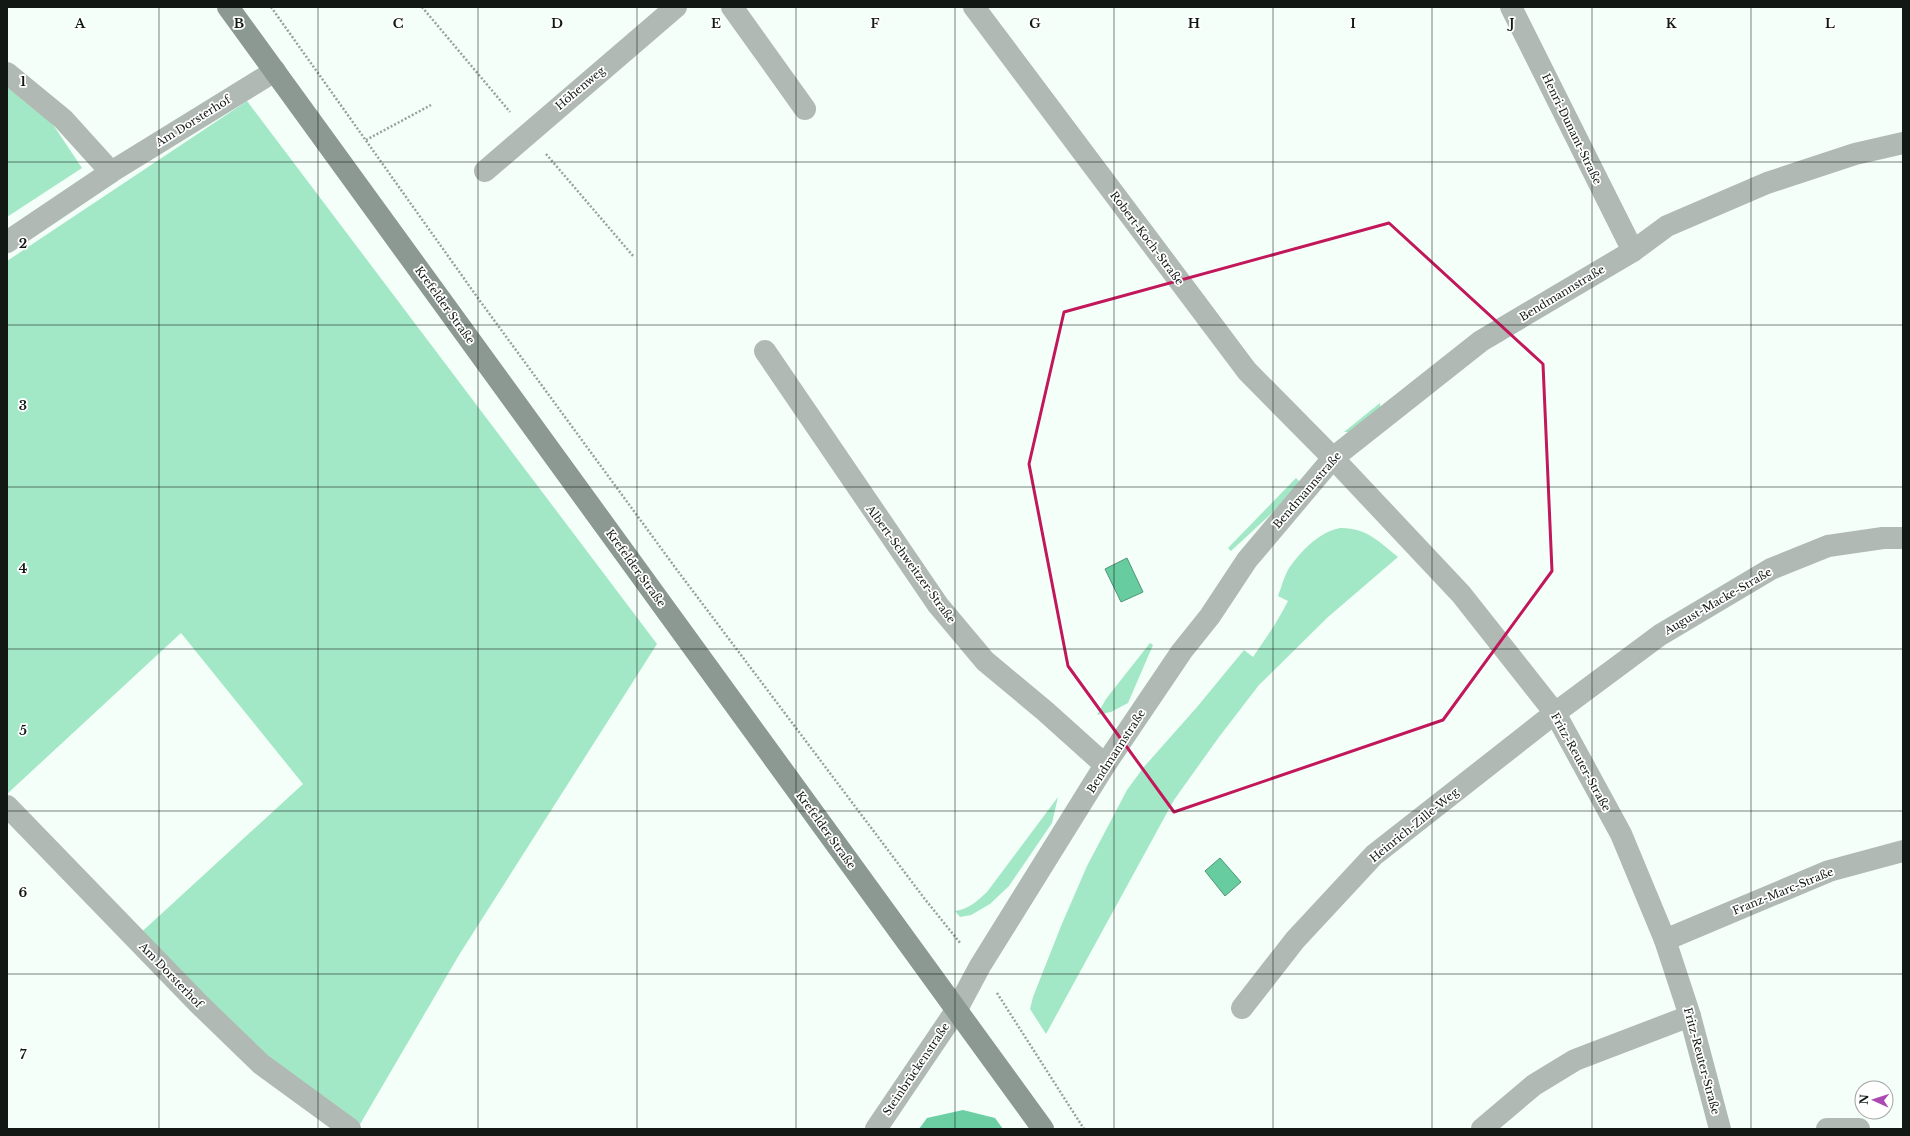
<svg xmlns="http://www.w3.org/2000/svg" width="1910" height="1136" font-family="'Libre Baskerville',serif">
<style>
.green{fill:#a3e8c6}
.forest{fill:#6bcfa3}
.water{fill:#67cc9f;stroke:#4e9676}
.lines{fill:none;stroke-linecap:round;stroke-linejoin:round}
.path{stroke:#98a19c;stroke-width:2.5;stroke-dasharray:2 2;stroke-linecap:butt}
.minor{stroke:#b1b9b4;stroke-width:22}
.tertiary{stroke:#b1b9b4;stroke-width:22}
.secondary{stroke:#8c9892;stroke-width:22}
.marked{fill:none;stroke:#c2185b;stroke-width:3;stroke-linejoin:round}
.grid{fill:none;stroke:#121915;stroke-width:1;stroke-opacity:0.55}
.labels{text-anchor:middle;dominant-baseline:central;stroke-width:3.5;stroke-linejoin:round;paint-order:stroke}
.street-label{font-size:11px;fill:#121915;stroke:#fff}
.grid-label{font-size:13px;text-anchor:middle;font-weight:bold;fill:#121915;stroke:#fff;stroke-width:3.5;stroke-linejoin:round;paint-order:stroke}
</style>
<rect width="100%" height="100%" fill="#f4fff9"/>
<g class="green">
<path d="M 7,87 L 52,123 L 82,168 L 7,217 Z"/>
<path d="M 247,101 L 657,644 L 459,955 L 359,1126 L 261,1064 L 135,938 L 303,784 L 181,633 L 7,794 L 7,261 Z"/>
<path d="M 1380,403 L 1381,415 L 1350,432 L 1344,432 Z"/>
<path d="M 1296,478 L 1300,482 L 1297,490 L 1231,551 L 1228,548 Z"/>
<path d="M 1340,528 C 1365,527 1380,542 1398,557 L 1328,617 L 1259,685 L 1219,737 L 1174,800 L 1046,1034 L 1030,1009 L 1033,997 L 1061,926 L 1087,866 L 1127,790 L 1143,768 L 1197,707 L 1244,650 L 1253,657 C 1266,638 1278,621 1288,601 L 1278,596 C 1282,586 1285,572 1292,564 C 1304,548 1320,532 1340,528 Z"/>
<path d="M 1150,643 L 1153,645 L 1128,703 L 1111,712 L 1097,715 L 1106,699 Z"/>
<path d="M 1058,797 L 1052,823 L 1009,886 L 990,904 L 971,915 L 960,917 L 955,911 C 969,909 977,901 987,892 Z"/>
</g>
<path class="forest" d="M 963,1110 L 995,1118 L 1003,1129 L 919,1129 L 927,1118 Z"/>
<g class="water">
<path d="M 1127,558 L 1143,592 L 1121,602 L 1105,569 Z"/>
<path d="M 1220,858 L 1241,882 L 1225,896 L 1205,871 Z"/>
</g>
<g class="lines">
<g class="path">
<path d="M 271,7 L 480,301 L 677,570 L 924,898 L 961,944"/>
<path d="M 422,7 L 510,112"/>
<path d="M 366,140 L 431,105"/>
<path d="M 546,154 L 634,257"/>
<path d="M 997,993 L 1084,1129"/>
</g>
<g class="minor">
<path d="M 732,7 L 805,109"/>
<path d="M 974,7 L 1247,371 L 1333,458 L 1461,594 L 1555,713 L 1621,834 L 1665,940 L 1690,1016 L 1720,1129"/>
<path d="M 1511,7 L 1633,251"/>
<path d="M 7,73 L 63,119 L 111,172 L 275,71"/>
<path d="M 485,171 L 676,7"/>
<path d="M 7,242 L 111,172"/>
<path d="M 765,351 L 938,605 L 985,661 L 1045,711 L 1105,765"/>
<path d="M 7,806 L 199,1004 L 261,1064 L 350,1129"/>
<path d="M 1665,940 L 1829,871 L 1903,851"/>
<path d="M 1242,1008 L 1295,940 L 1374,855 L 1555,713 L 1660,635 L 1771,569 L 1828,546 L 1883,538 L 1903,538"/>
<path d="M 876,1129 L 957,1009"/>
<path d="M 1482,1129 L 1534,1085 L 1575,1060 L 1690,1016"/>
<path d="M 1827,1129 L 1859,1129"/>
</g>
<path class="tertiary" d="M 957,1009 L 980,966 L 1105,765 L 1182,651 L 1210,616 L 1247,560 L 1333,458 L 1481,341 L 1633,251 L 1667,226 L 1767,183 L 1855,154 L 1903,143"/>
<path class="secondary" d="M 228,7 L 1043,1129"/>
</g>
<path class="marked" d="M 1389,223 L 1543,364 L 1552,571 L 1443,720 L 1174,812 L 1068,666 L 1029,464 L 1064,312 Z"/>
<path class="grid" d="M 159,7 L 159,1129M 318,7 L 318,1129M 478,7 L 478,1129M 637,7 L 637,1129M 796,7 L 796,1129M 955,7 L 955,1129M 1114,7 L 1114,1129M 1273,7 L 1273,1129M 1432,7 L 1432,1129M 1592,7 L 1592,1129M 1751,7 L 1751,1129M 7,162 L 1903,162M 7,325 L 1903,325M 7,487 L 1903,487M 7,649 L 1903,649M 7,811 L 1903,811M 7,974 L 1903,974"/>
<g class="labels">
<g class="street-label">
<text transform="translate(580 88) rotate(-40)">Höhenweg</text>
<text transform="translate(193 121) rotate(-32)">Am Dorsterhof</text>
<text transform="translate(1572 129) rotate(64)">Henri-Dunant-Straße</text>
<text transform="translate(1147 238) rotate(53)">Robert-Koch-Straße</text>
<text transform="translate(1562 293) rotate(-31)">Bendmannstraße</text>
<text transform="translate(445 305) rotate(54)">Krefelder Straße</text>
<text transform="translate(1307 490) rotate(-49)">Bendmannstraße</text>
<text transform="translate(911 564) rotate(54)">Albert-Schweitzer-Straße</text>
<text transform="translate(636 568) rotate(54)">Krefelder Straße</text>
<text transform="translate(1718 601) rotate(-30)">August-Macke-Straße</text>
<text transform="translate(1116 751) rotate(-57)">Bendmannstraße</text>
<text transform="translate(1581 762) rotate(61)">Fritz-Reuter-Straße</text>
<text transform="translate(1414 825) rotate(-39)">Heinrich-Zille-Weg</text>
<text transform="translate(826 830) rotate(54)">Krefelder Straße</text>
<text transform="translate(1783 891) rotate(-22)">Franz-Marc-Straße</text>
<text transform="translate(171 975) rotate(46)">Am Dorsterhof</text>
<text transform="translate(1702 1061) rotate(75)">Fritz-Reuter-Straße</text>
<text transform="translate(916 1069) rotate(-56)">Steinbrückenstraße</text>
</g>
</g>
<g class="grid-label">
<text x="80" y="28">A</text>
<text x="239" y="28">B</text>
<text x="398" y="28">C</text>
<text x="557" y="28">D</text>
<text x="716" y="28">E</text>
<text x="875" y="28">F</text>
<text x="1035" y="28">G</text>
<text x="1194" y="28">H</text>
<text x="1353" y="28">I</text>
<text x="1512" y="28">J</text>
<text x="1671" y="28">K</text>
<text x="1830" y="28">L</text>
<text x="23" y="86">1</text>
<text x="23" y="248">2</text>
<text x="23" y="410">3</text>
<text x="23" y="573">4</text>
<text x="23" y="735">5</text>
<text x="23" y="897">6</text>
<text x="23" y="1059">7</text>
</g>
<rect width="1910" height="1136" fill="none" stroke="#121915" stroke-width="16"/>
<g transform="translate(1874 1100) rotate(273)"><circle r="19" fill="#ffffff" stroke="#a0a3a1"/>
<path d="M0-3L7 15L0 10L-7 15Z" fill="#a949b1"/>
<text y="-6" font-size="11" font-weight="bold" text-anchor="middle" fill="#121915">N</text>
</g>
</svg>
